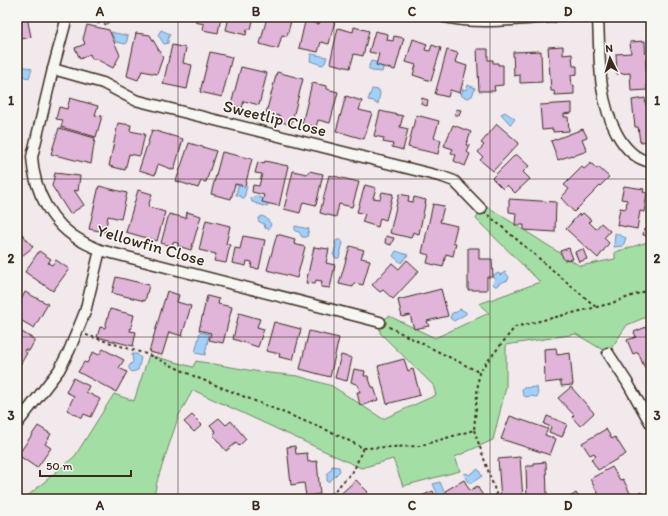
<svg xmlns="http://www.w3.org/2000/svg" width="668" height="516" font-family="Itim,sans-serif">
<style>
.green{fill:#a3dfa5;stroke:#6f8462}
.water{fill:#a1d0fd;stroke:#788ea4}
.building{fill:#e1b4d9;stroke:#3b2a1e}
.lines{fill:none;stroke-linecap:round;stroke-linejoin:round}
.street-casing{stroke:#3b2a1e;stroke-width:13}
.path{stroke:#3b2a1e;stroke-width:2;stroke-dasharray:3 3;stroke-linecap:butt}
.street{stroke:#f6f6f2;stroke-width:10}
.grid{fill:none;stroke:#3b2a1e;stroke-width:1;stroke-opacity:0.55}
.labels{text-anchor:middle;dominant-baseline:central;stroke-width:3;stroke-linejoin:round;paint-order:stroke}
.street-label{font-size:17px;fill:#3b2a1e;stroke:#f6f6f2}
.neatline{fill:none;stroke:#3b2a1e;stroke-width:1.5}
.grid-label{font-size:13px;text-anchor:middle;font-weight:bold;fill:#3b2a1e}
</style>
<rect width="100%" height="100%" fill="#f2e9ed"/>
<filter id="ink" filterUnits="userSpaceOnUse"><feTurbulence type="fractalNoise" baseFrequency=".025" numOctaves="2"/><feDisplacementMap in="SourceGraphic" scale="8" xChannelSelector="R" yChannelSelector="G"/><feConvolveMatrix kernelMatrix="1 2 1 2 8 2 1 2 1" color-interpolation-filters="sRGB"/></filter>
<g filter="url(#ink)">
<path class="green" d="M 488,207 L 580,266 L 615,259 L 615,252 L 651,241 L 651,315 L 627,325 L 608,353 L 576,334 L 506,345 L 506,387 L 493,440 L 455,457 L 460,471 L 403,486 L 393,459 L 361,468 L 193,390 L 179,415 L 158,478 L 153,499 L 24,499 L 75,456 L 114,394 L 134,401 L 149,355 L 193,367 L 196,361 L 260,372 L 298,376 L 332,386 L 383,419 L 436,395 L 433,385 L 380,333 L 380,322 L 389,316 L 435,338 L 489,313 L 479,304 L 540,282 L 476,219 L 481,209 Z"/>
<g class="water">
<path d="M 161,30 L 170,34 L 168,39 L 168,43 L 164,44 L 158,35 Z"/>
<path d="M 111,32 L 128,36 L 126,44 L 116,42 Z"/>
<path d="M 311,54 L 327,57 L 325,63 L 322,65 L 310,61 Z"/>
<path d="M 371,61 L 384,64 L 382,72 L 372,71 L 369,69 L 369,66 Z"/>
<path d="M 19,65 L 32,69 L 29,78 L 17,75 L 17,68 Z"/>
<path d="M 468,85 L 475,88 L 472,96 L 468,98 L 461,96 L 463,89 L 466,90 Z"/>
<path d="M 372,89 L 379,90 L 380,93 L 378,104 L 375,103 L 374,101 L 368,100 Z"/>
<path d="M 505,112 L 515,119 L 512,123 L 510,124 L 501,114 Z"/>
<path d="M 242,184 L 247,186 L 244,198 L 242,198 L 240,196 L 236,195 L 238,185 Z"/>
<path d="M 256,196 L 268,201 L 269,205 L 267,207 L 252,202 L 251,198 Z"/>
<path d="M 262,216 L 266,218 L 271,224 L 269,229 L 265,228 L 264,224 L 258,221 L 259,218 Z"/>
<path d="M 295,226 L 309,229 L 307,237 L 302,237 L 299,232 L 295,231 Z"/>
<path d="M 615,233 L 626,238 L 623,246 L 614,247 Z"/>
<path d="M 337,240 L 341,240 L 343,243 L 339,258 L 336,258 L 333,255 L 336,246 L 335,242 Z"/>
<path d="M 396,251 L 408,255 L 401,263 L 393,256 Z"/>
<path d="M 505,272 L 509,277 L 508,280 L 498,284 L 498,286 L 495,286 L 493,284 L 495,280 L 493,275 L 499,273 L 500,275 Z"/>
<path d="M 460,309 L 466,312 L 466,314 L 454,321 L 450,318 L 452,313 L 457,312 Z"/>
<path d="M 200,332 L 209,334 L 205,355 L 195,353 Z"/>
<path d="M 132,354 L 137,354 L 141,358 L 138,370 L 132,372 L 129,369 L 129,366 L 133,362 Z"/>
<path d="M 537,387 L 538,396 L 536,397 L 530,396 L 526,397 L 523,395 L 522,390 L 523,388 Z"/>
<path d="M 332,466 L 339,467 L 340,471 L 330,481 L 327,481 L 327,473 L 331,470 Z"/>
<path d="M 478,469 L 482,476 L 470,484 L 464,474 L 467,473 L 469,475 Z"/>
<path d="M 440,482 L 445,494 L 439,497 L 433,484 Z"/>
</g>
<g class="building">
<path d="M 17,17 L 27,17 L 31,37 L 17,40 Z"/>
<path d="M 92,17 L 115,17 L 105,25 L 103,21 L 98,24 Z"/>
<path d="M 197,17 L 221,17 L 218,33 L 203,30 L 204,24 L 195,22 Z"/>
<path d="M 229,17 L 254,17 L 251,29 L 247,29 L 246,35 L 226,30 Z"/>
<path d="M 267,17 L 292,17 L 287,36 L 282,35 L 278,49 L 260,44 Z"/>
<path d="M 306,17 L 314,17 L 313,23 L 319,24 L 321,18 L 335,21 L 329,44 L 321,42 L 318,52 L 299,48 Z"/>
<path d="M 87,25 L 109,30 L 120,55 L 113,68 L 96,59 L 92,59 L 90,54 L 80,59 L 75,48 L 85,44 L 83,39 Z"/>
<path d="M 354,27 L 369,31 L 363,56 L 354,54 L 350,68 L 330,63 L 338,28 L 353,32 Z"/>
<path d="M 375,31 L 388,34 L 387,40 L 393,41 L 394,36 L 404,38 L 395,70 L 376,65 L 379,54 L 369,52 Z"/>
<path d="M 136,33 L 150,35 L 163,57 L 157,74 L 142,71 L 138,80 L 127,76 Z"/>
<path d="M 413,39 L 427,44 L 425,50 L 430,51 L 432,45 L 441,48 L 431,81 L 413,75 L 416,65 L 406,62 Z"/>
<path d="M 645,41 L 647,90 L 631,91 L 630,73 L 617,74 L 616,54 L 631,53 L 630,42 Z"/>
<path d="M 172,45 L 186,48 L 183,63 L 192,65 L 187,89 L 163,84 Z"/>
<path d="M 563,46 L 563,55 L 572,54 L 573,66 L 577,66 L 577,74 L 571,75 L 572,86 L 574,85 L 574,94 L 555,95 L 554,91 L 551,91 L 548,47 Z"/>
<path d="M 477,49 L 488,49 L 488,60 L 493,60 L 493,63 L 498,63 L 498,65 L 503,65 L 503,85 L 494,86 L 495,91 L 479,91 Z"/>
<path d="M 447,50 L 458,53 L 455,62 L 467,66 L 460,93 L 450,90 L 448,97 L 435,94 Z"/>
<path d="M 541,51 L 542,82 L 520,83 L 520,75 L 514,76 L 513,52 Z"/>
<path d="M 210,52 L 232,57 L 222,97 L 200,92 Z"/>
<path d="M 241,67 L 267,73 L 259,105 L 244,101 L 242,108 L 231,105 Z"/>
<path d="M 277,72 L 303,79 L 291,125 L 279,121 L 280,116 L 266,113 Z"/>
<path d="M 312,83 L 327,86 L 327,89 L 338,92 L 330,123 L 318,120 L 316,127 L 302,124 Z"/>
<path d="M 346,96 L 362,101 L 359,110 L 372,113 L 364,139 L 336,131 Z"/>
<path d="M 70,98 L 98,106 L 95,115 L 102,116 L 96,137 L 61,127 L 63,120 L 56,119 L 59,107 L 67,109 Z"/>
<path d="M 422,98 L 428,100 L 427,106 L 421,104 Z"/>
<path d="M 645,98 L 646,105 L 651,104 L 651,146 L 650,141 L 640,142 L 638,127 L 635,127 L 632,100 Z"/>
<path d="M 572,103 L 572,113 L 564,114 L 564,117 L 568,117 L 569,131 L 553,132 L 553,129 L 542,130 L 540,105 Z"/>
<path d="M 456,109 L 461,110 L 459,115 L 455,115 Z"/>
<path d="M 380,111 L 403,116 L 400,127 L 408,129 L 403,150 L 392,147 L 393,144 L 383,142 L 384,138 L 374,136 Z"/>
<path d="M 416,115 L 439,121 L 434,138 L 441,140 L 438,154 L 408,147 Z"/>
<path d="M 118,123 L 131,125 L 130,131 L 145,134 L 140,156 L 129,154 L 125,170 L 109,166 Z"/>
<path d="M 497,124 L 519,143 L 493,171 L 480,160 L 483,157 L 478,152 L 484,145 L 481,143 Z"/>
<path d="M 453,125 L 471,132 L 466,145 L 470,146 L 467,152 L 470,154 L 465,166 L 454,161 L 456,155 L 451,153 L 453,149 L 444,146 Z"/>
<path d="M 59,128 L 95,138 L 91,164 L 51,154 Z"/>
<path d="M 583,129 L 587,137 L 582,139 L 587,151 L 573,156 L 572,155 L 558,160 L 551,141 Z"/>
<path d="M 152,130 L 183,139 L 174,170 L 158,164 L 155,175 L 139,170 Z"/>
<path d="M 189,143 L 216,151 L 206,182 L 201,181 L 198,188 L 176,181 Z"/>
<path d="M 222,152 L 252,159 L 245,186 L 235,184 L 231,199 L 211,194 Z"/>
<path d="M 516,154 L 529,166 L 523,172 L 530,179 L 515,193 L 507,185 L 503,189 L 492,178 Z"/>
<path d="M 265,161 L 288,166 L 279,206 L 262,202 L 264,195 L 252,192 L 253,185 L 259,186 L 262,174 L 255,173 L 258,162 L 264,164 Z"/>
<path d="M 591,163 L 597,169 L 598,167 L 609,177 L 574,212 L 561,198 L 569,189 L 564,185 L 582,167 L 584,169 Z"/>
<path d="M 293,171 L 307,174 L 309,171 L 323,174 L 316,205 L 303,202 L 300,213 L 284,209 Z"/>
<path d="M 55,173 L 80,176 L 78,191 L 74,190 L 84,205 L 70,214 L 52,186 Z"/>
<path d="M 329,175 L 359,182 L 352,207 L 339,204 L 336,217 L 320,213 Z"/>
<path d="M 365,185 L 376,188 L 373,198 L 380,199 L 382,192 L 393,194 L 386,220 L 380,218 L 378,227 L 362,222 L 365,214 L 357,212 Z"/>
<path d="M 99,186 L 127,193 L 121,219 L 108,216 L 105,232 L 89,229 Z"/>
<path d="M 624,186 L 644,189 L 643,192 L 647,193 L 644,212 L 640,211 L 637,229 L 617,225 L 620,208 L 626,209 L 627,200 L 621,199 Z"/>
<path d="M 138,190 L 152,194 L 148,207 L 165,212 L 157,241 L 126,232 Z"/>
<path d="M 399,194 L 409,196 L 408,201 L 413,202 L 414,197 L 426,200 L 419,234 L 413,232 L 411,238 L 390,233 Z"/>
<path d="M 509,199 L 556,202 L 555,232 L 524,230 L 524,225 L 515,225 L 516,213 L 509,212 Z"/>
<path d="M 433,204 L 444,206 L 440,222 L 457,226 L 453,242 L 456,243 L 453,256 L 446,254 L 443,267 L 427,263 L 429,255 L 422,253 Z"/>
<path d="M 187,212 L 201,216 L 191,250 L 178,246 L 178,243 L 173,242 L 172,246 L 161,243 L 169,214 L 186,218 Z"/>
<path d="M 583,213 L 591,220 L 589,222 L 596,229 L 601,223 L 610,231 L 604,238 L 609,243 L 598,258 L 566,229 L 579,214 L 580,216 Z"/>
<path d="M 206,220 L 230,226 L 226,244 L 230,245 L 226,263 L 214,261 L 216,254 L 199,250 Z"/>
<path d="M 17,228 L 33,247 L 17,260 Z"/>
<path d="M 644,229 L 651,231 L 649,236 L 643,235 Z"/>
<path d="M 277,234 L 295,239 L 294,244 L 305,247 L 297,278 L 267,270 Z"/>
<path d="M 243,236 L 265,240 L 259,269 L 251,268 L 252,262 L 247,261 L 246,266 L 232,263 L 235,248 L 240,249 Z"/>
<path d="M 386,236 L 394,238 L 391,245 L 385,243 Z"/>
<path d="M 350,246 L 364,250 L 361,258 L 370,260 L 363,285 L 354,283 L 353,287 L 339,284 Z"/>
<path d="M 314,247 L 329,249 L 326,263 L 335,265 L 330,288 L 321,287 L 322,281 L 316,280 L 315,284 L 306,283 Z"/>
<path d="M 468,248 L 479,248 L 479,259 L 492,259 L 493,277 L 487,277 L 487,290 L 468,290 Z"/>
<path d="M 569,248 L 573,259 L 564,260 L 560,251 Z"/>
<path d="M 583,249 L 587,259 L 579,262 L 575,252 Z"/>
<path d="M 39,251 L 51,259 L 48,263 L 52,265 L 56,260 L 69,269 L 53,291 L 25,272 Z"/>
<path d="M 407,260 L 419,271 L 393,299 L 383,290 L 380,292 L 372,285 L 392,263 L 399,269 Z"/>
<path d="M 116,277 L 149,285 L 145,301 L 112,293 Z"/>
<path d="M 441,289 L 448,316 L 427,321 L 429,326 L 414,329 L 410,315 L 402,317 L 398,300 Z"/>
<path d="M 167,291 L 179,295 L 177,302 L 191,306 L 182,336 L 169,332 L 162,355 L 149,352 Z"/>
<path d="M 25,292 L 48,304 L 34,328 L 17,318 L 17,303 L 19,304 Z"/>
<path d="M 207,296 L 219,299 L 218,304 L 232,307 L 223,343 L 209,340 L 211,333 L 199,330 Z"/>
<path d="M 110,309 L 134,315 L 130,331 L 136,332 L 133,346 L 97,337 L 100,327 L 105,328 Z"/>
<path d="M 239,313 L 260,319 L 257,327 L 264,329 L 258,347 L 233,339 Z"/>
<path d="M 274,322 L 301,329 L 293,360 L 279,357 L 280,354 L 266,351 Z"/>
<path d="M 651,325 L 651,366 L 645,369 L 638,352 L 633,354 L 627,340 L 636,337 L 634,332 Z"/>
<path d="M 17,329 L 35,340 L 29,351 L 25,349 L 24,351 L 27,353 L 20,365 L 17,363 Z"/>
<path d="M 309,331 L 339,338 L 330,377 L 300,369 Z"/>
<path d="M 556,348 L 557,355 L 570,353 L 573,385 L 561,386 L 561,381 L 545,383 L 544,349 Z"/>
<path d="M 103,349 L 124,360 L 119,368 L 127,372 L 116,392 L 78,372 L 84,362 L 87,363 L 93,352 L 99,355 Z"/>
<path d="M 341,355 L 352,358 L 347,381 L 335,378 Z"/>
<path d="M 404,359 L 408,371 L 413,369 L 420,395 L 387,404 L 378,366 Z"/>
<path d="M 354,369 L 365,371 L 364,376 L 368,376 L 372,387 L 374,387 L 378,400 L 360,406 L 357,392 L 360,392 L 358,385 L 351,382 Z"/>
<path d="M 651,371 L 651,380 L 647,373 Z"/>
<path d="M 73,378 L 89,386 L 86,392 L 100,399 L 91,417 L 84,414 L 82,418 L 67,410 L 74,396 L 66,392 Z"/>
<path d="M 571,387 L 594,413 L 580,426 L 572,417 L 574,415 L 558,398 Z"/>
<path d="M 192,415 L 202,425 L 194,432 L 184,422 Z"/>
<path d="M 510,416 L 548,429 L 545,435 L 556,439 L 550,455 L 501,439 Z"/>
<path d="M 547,416 L 567,424 L 562,437 L 549,432 L 551,427 L 544,424 Z"/>
<path d="M 219,418 L 226,425 L 231,421 L 246,439 L 239,446 L 236,443 L 226,451 L 213,435 L 216,432 L 210,425 Z"/>
<path d="M 38,426 L 51,434 L 45,444 L 51,448 L 37,468 L 18,455 Z"/>
<path d="M 606,429 L 612,439 L 615,437 L 626,454 L 598,470 L 591,459 L 596,456 L 594,453 L 590,455 L 582,443 Z"/>
<path d="M 295,446 L 296,454 L 307,453 L 308,462 L 317,461 L 320,494 L 306,496 L 304,483 L 291,485 L 287,447 Z"/>
<path d="M 520,457 L 523,499 L 501,499 L 498,459 Z"/>
<path d="M 546,462 L 547,496 L 540,496 L 540,499 L 527,499 L 526,466 L 534,466 L 534,463 Z"/>
<path d="M 612,467 L 620,480 L 623,479 L 630,493 L 619,499 L 601,499 L 590,479 Z"/>
<path d="M 356,480 L 368,492 L 360,499 L 335,499 Z"/>
<path d="M 464,480 L 470,491 L 477,486 L 485,499 L 450,499 L 445,491 Z"/>
<path d="M 433,491 L 437,499 L 415,499 Z"/>
<path d="M 641,492 L 644,497 L 650,494 L 651,499 L 628,499 Z"/>
<path d="M 576,493 L 580,499 L 567,499 Z"/>
</g>
<g class="lines">
<defs>
<g id="street">
<path d="M 67,17 L 53,69 L 32,157 C 34,191 51,225 83,242 C 88,245 94,247 100,250 L 380,322"/>
<path d="M 444,17 C 479,25 517,19 553,17"/>
<path d="M 598,17 C 599,40 599,64 602,87 C 606,114 620,157 651,162"/>
<path d="M 53,69 L 103,83 L 135,100 L 443,177 L 454,181 L 481,209"/>
<path d="M 608,353 L 627,382 L 651,424"/>
<path d="M 17,424 L 59,370 L 69,351 L 85,312 L 100,250"/>
</g>
</defs>
<use href="#street" class="street-casing"/>
<g class="path">
<path d="M 488,215 L 596,307"/>
<path d="M 389,327 L 479,372"/>
<path d="M 86,335 L 149,355 L 198,378 L 334,433 L 363,448 L 419,446 L 474,430 L 479,372 L 515,327 L 609,304 L 651,289"/>
<path d="M 474,430 L 498,499"/>
<path d="M 327,499 L 354,470 L 363,448"/>
</g>
<use href="#street" class="street"/>
</g>
</g>
<path class="grid" d="M 178,17 L 178,499M 334,17 L 334,499M 490,17 L 490,499M 17,179 L 651,179M 17,337 L 651,337"/>
<g class="labels">
<g class="street-label">
<text transform="translate(275 118) rotate(14)">Sweetlip Close</text>
<text transform="translate(151 245) rotate(16)">Yellowfin Close</text>
</g>
</g>
<rect width="668" height="516" fill="none" stroke="#f6f6f2" stroke-width="44"/>
<g transform="translate(610 58) rotate(355)" stroke="#f6f6f2" stroke-width="3" paint-order="stroke">
<path d="M0-3L7 15L0 10L-7 15Z" fill="#3b2a1e"/>
<text y="-6" font-size="11" font-weight="bold" text-anchor="middle" fill="#3b2a1e">N</text>
</g>
<path d="M40 470v6h91v-6" fill="none" stroke="#3b2a1e" stroke-width="2"/>
<text x="46" y="470" font-size="12" fill="#3b2a1e" stroke="#f6f6f2" stroke-width="3" paint-order="stroke">50 m</text>
<rect x="22" y="22" width="624" height="472" class="neatline"/>
<g class="grid-label">
<text x="100" y="16">A</text>
<text x="256" y="16">B</text>
<text x="412" y="16">C</text>
<text x="568" y="16">D</text>
<text x="11" y="105">1</text>
<text x="657" y="105">1</text>
<text x="11" y="263">2</text>
<text x="657" y="263">2</text>
<text x="11" y="420">3</text>
<text x="657" y="420">3</text>
<text x="100" y="510">A</text>
<text x="256" y="510">B</text>
<text x="412" y="510">C</text>
<text x="568" y="510">D</text>
</g>
</svg>
